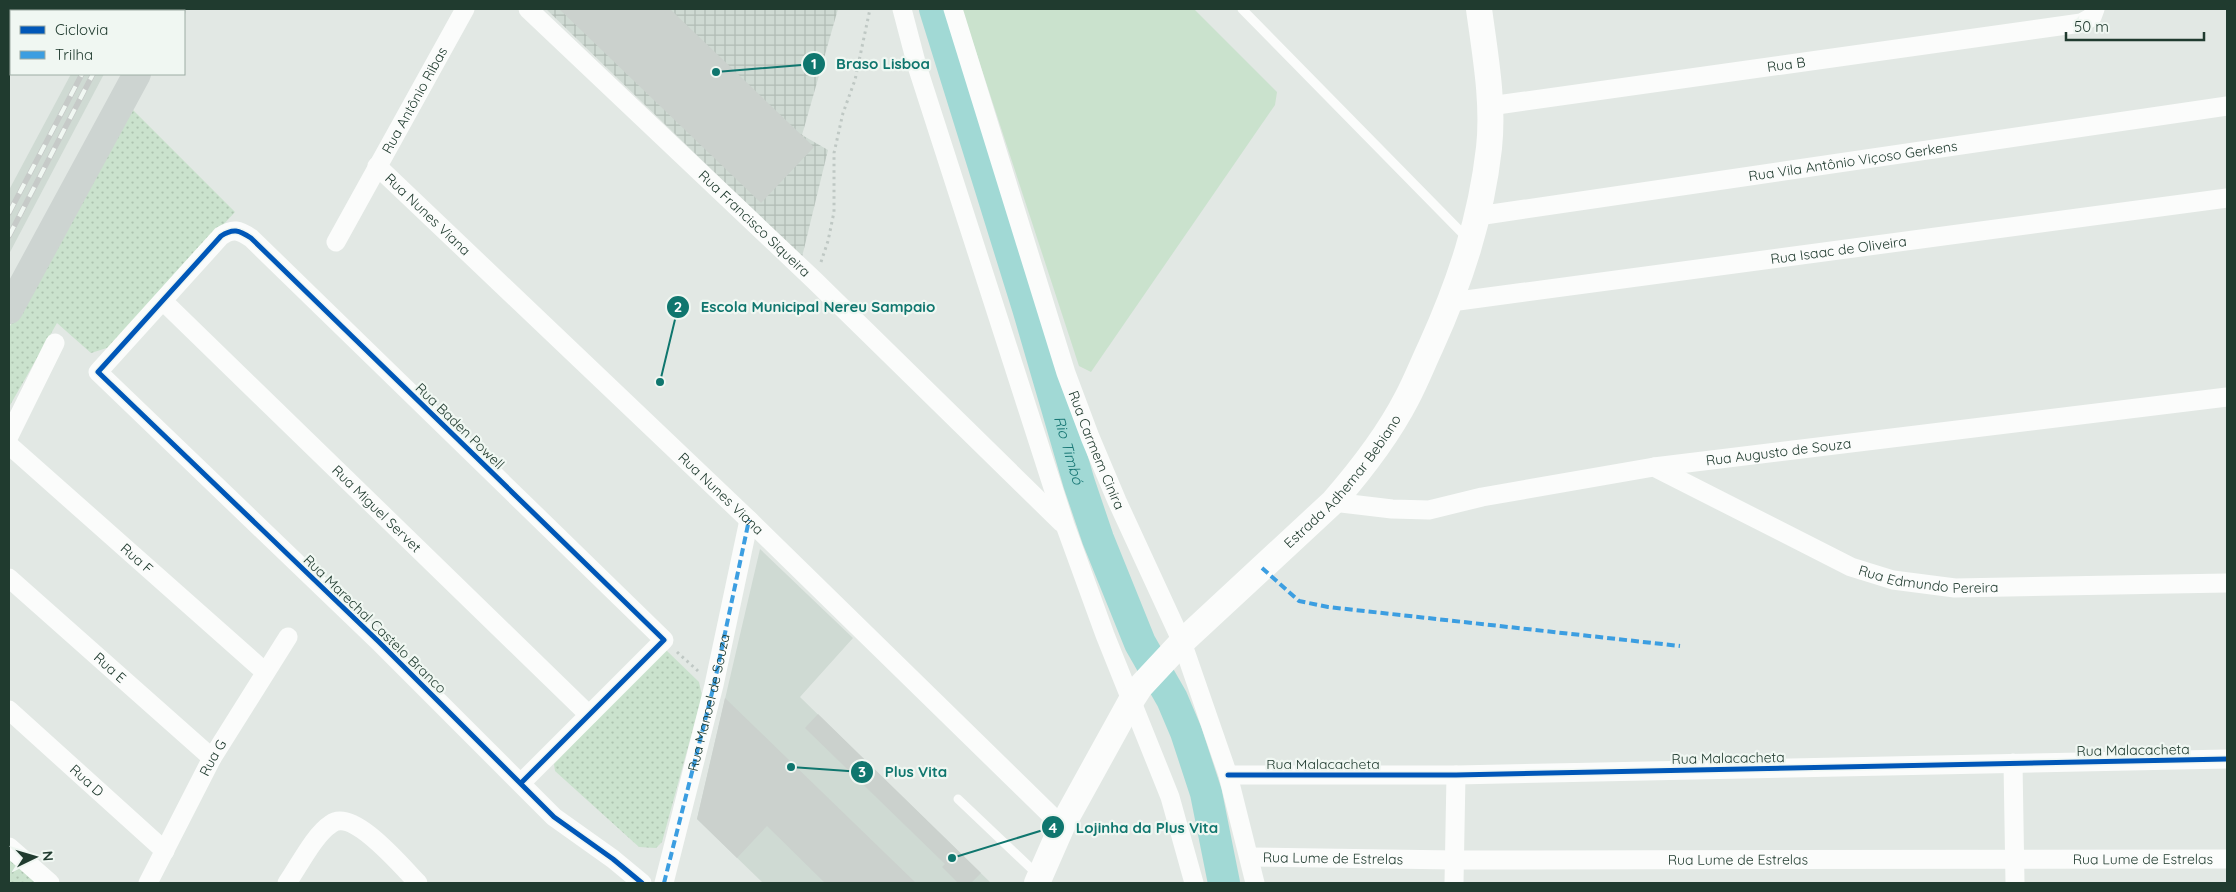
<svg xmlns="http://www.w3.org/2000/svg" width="2236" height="892" font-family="Quicksand,sans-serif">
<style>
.built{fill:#cfdad3}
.industrial{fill:url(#industrial-grid)}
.grass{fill:#cae2cd}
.park{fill:url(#park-dots)}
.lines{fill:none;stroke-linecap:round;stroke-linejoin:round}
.river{stroke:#a1d9d5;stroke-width:32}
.building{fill:#cbd1cd}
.path{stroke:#bfc8c4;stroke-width:3;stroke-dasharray:2.5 4;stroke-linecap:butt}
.lane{stroke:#fbfcfb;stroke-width:9}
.street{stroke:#fbfcfb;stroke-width:19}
.secondary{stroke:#fbfcfb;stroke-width:26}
.primary{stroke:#cdd4d1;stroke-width:28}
.rail-casing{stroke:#c6cac8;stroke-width:5.5}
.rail{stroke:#f0f7f2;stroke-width:4;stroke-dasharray:11;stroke-linecap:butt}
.quiet{stroke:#3c9ee1;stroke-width:4;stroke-dasharray:8 4;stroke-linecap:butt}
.cycleway-casing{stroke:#f0f7f2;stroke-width:8}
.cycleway{stroke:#0057b8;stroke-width:5}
.labels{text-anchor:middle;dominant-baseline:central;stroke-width:4.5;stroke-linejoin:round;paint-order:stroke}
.street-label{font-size:14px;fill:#203b2f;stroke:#f0f7f2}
.water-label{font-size:15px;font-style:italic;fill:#197876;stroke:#f0f7f2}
.leader{fill:none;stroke:#0f766e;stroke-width:2}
.callout-dot{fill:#0f766e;stroke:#f0f7f2;stroke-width:2}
.mark-label{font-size:15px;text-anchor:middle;font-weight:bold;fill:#fff}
.callout-label{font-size:15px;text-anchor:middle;font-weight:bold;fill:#0f766e;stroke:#f0f7f2;stroke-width:4.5;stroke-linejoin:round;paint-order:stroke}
</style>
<defs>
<pattern id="industrial-grid" width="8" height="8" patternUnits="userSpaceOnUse" patternTransform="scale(1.25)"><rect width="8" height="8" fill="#cfdad3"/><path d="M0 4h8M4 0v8" fill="none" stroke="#b1bcb5"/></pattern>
<pattern id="park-dots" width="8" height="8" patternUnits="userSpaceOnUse" patternTransform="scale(1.25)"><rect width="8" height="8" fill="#cae2cd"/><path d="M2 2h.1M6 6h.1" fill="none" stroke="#adc3b0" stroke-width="1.8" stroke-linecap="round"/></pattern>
</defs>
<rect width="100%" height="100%" fill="#e2e8e4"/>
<g class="built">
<path d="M 71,74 L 104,74 L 9,254 L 9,190 Z"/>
<path d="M 760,549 L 853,638 L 800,697 L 991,883 L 763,883 L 697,819 Z"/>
</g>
<path class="industrial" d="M 546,9 L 838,9 L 802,135 L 828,150 L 802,257 Z"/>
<path class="grass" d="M 962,9 L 1194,9 L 1277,92 L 1275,105 L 1091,372 L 1079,366 Z"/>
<g class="park">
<path d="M 131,108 L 235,212 L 110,347 L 91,353 L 57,323 L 9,407 L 9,328 Z"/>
<path d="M 665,649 L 699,682 L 702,696 L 662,842 L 656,848 L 639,847 L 555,771 L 554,764 Z"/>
<path d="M 9,858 L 36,883 L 9,883 Z"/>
</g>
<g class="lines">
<path class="river" id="s1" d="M 935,9 L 1028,308 L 1079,483 L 1098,539 L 1140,643 L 1172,699 L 1186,732 L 1206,793 L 1224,883"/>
</g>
<g class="building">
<path d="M 559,9 L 670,9 L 814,147 L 761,203 Z"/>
<path d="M 725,698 L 916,883 L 825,883 L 767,826 L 737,858 L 697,819 Z"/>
<path d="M 818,714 L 981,873 L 971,883 L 958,883 L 942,867 L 945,864 L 805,728 Z"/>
</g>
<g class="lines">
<g class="path">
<path d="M 821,262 L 828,241 L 834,212 L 834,153 L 843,113 L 855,80 L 870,9"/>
<path d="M 677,652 L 698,671"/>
</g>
<g class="lane">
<path d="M 1242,9 L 1467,238"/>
<path d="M 958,799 L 1037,874"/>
</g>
<g class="street">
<path id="s2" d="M 528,9 L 814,280 L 1062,523"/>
<path d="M 902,9 L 917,66 L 1065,525 L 1105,635 L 1170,797 L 1194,883"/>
<path id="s3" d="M 953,9 L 1066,373 L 1090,437 L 1117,501 L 1182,642 L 1228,775 L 1255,883"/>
<path id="s4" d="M 1490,106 L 2081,23 L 2092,17 L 2095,9"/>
<path id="s5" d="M 377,166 L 749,520 L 1062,826"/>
<path id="s6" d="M 1478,216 L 2227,106"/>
<path id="s7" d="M 336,242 L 465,9"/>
<path id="s8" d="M 163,301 L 589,715"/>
<path id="s9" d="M 1451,302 L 2227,198"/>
<path d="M 9,436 L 55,343"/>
<path id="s10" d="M 9,445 L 265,672"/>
<path id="s11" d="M 1654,467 L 1851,567 L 1893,580 L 1955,588 L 2227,583"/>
<path id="s12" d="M 1333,502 L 1392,509 L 1429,510 L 1482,497 L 1654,467 L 2227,397"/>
<path id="s13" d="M 9,578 L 212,758"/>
<path id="s14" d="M 9,710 L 165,851"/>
<path d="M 2013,763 L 2015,883"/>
<path d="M 1228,775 L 1456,775 L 2227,759"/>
<path d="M 521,783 L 664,640 L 251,238 C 239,230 233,228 221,236 L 98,372 L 379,642 L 554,817 L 613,859 L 642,883"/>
<path d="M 9,847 L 50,883"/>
<path id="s15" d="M 1249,857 L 1455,860 L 2227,859"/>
<path id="s16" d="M 148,883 L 212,758 L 288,637"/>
<path d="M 287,883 C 299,866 314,835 331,824 C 353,807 403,868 418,883"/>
<path id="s17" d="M 664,883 L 714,685 L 749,520"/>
<path d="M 1454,883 L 1456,775"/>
</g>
<path class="secondary" id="s18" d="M 1037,883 L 1062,826 L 1131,701 L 1140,687 L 1182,642 L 1333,502 C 1361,470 1388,435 1407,398 C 1416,381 1423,363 1431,346 C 1460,282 1481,219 1489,148 C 1494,102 1485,54 1479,9"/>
<g class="primary">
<path d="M 170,11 L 172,9"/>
<path d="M 9,310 L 137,74"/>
</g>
<defs>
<g id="rail">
<path d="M 113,11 L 114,9"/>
<path d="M 125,11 L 126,9"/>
<path d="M 9,213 L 82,74"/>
<path d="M 9,236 L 93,74"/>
</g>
</defs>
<use href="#rail" class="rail-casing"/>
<use href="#rail" class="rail"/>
<g class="quiet">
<path d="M 1262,568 L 1299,601 L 1328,607 L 1680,646"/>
<path d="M 664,883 L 714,685 L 749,520"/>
</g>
<defs>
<g id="cycleway">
<path d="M 1228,775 L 1456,775 L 2227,759"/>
<path d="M 521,783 L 664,640 L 251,238 C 239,230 233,228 221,236 L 98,372 L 379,642 L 554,817 L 613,859 L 642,883"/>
</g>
</defs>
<use href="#cycleway" class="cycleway-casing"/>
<use href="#cycleway" class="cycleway"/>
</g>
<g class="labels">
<g class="street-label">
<text stroke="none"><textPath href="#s4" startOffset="299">Rua B</textPath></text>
<text stroke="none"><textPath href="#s7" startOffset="162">Rua Antônio Ribas</textPath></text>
<text stroke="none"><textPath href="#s6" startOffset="379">Rua Vila Antônio Viçoso Gerkens</textPath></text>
<text stroke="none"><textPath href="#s5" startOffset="70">Rua Nunes Viana</textPath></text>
<text stroke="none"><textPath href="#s2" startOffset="312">Rua Francisco Siqueira</textPath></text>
<text stroke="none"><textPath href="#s9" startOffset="391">Rua Isaac de Oliveira</textPath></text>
<text transform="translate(460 426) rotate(44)">Rua Baden Powell</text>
<text stroke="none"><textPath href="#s3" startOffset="464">Rua Carmem Cinira</textPath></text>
<text stroke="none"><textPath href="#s12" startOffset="451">Rua Augusto de Souza</textPath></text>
<text stroke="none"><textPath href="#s18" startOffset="511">Estrada Adhemar Bebiano</textPath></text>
<text stroke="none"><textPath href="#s5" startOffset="475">Rua Nunes Viana</textPath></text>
<text stroke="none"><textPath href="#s8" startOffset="298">Rua Miguel Servet</textPath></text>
<text stroke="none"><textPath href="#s10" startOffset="171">Rua F</textPath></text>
<text stroke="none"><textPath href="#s11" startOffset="300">Rua Edmundo Pereira</textPath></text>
<text transform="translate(375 624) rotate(44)">Rua Marechal Castelo Branco</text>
<text stroke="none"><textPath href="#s13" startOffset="135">Rua E</textPath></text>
<text stroke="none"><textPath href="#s17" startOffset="186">Rua Manoel de Souza</textPath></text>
<text transform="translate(2133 750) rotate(-1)">Rua Malacacheta</text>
<text stroke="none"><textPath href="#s16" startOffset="141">Rua G</textPath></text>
<text transform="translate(1728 758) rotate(-1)">Rua Malacacheta</text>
<text x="1323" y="764">Rua Malacacheta</text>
<text stroke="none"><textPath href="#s14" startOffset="105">Rua D</textPath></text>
<text stroke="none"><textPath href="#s15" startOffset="84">Rua Lume de Estrelas</textPath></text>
<text stroke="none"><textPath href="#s15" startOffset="894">Rua Lume de Estrelas</textPath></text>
<text stroke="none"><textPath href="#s15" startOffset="489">Rua Lume de Estrelas</textPath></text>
</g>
<g class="water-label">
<text stroke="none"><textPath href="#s1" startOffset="461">Rio Timbó</textPath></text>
</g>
</g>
<path class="leader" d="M716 72L814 64M660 382L678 307M791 767L862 772M952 858L1053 827"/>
<g class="callout-dot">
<circle cx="716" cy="72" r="5"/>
<circle cx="660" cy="382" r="5"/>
<circle cx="791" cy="767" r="5"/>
<circle cx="952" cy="858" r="5"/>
<circle cx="814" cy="64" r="12"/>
<circle cx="678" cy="307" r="12"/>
<circle cx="862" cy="772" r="12"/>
<circle cx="1053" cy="827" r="12"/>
</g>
<g class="mark-label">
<text x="814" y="69">1</text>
<text x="678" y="312">2</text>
<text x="862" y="777">3</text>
<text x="1053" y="833">4</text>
</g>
<g class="callout-label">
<text x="883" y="69">Braso Lisboa</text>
<text x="818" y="312">Escola Municipal Nereu Sampaio</text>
<text x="916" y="777">Plus Vita</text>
<text x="1147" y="833">Lojinha da Plus Vita</text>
</g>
<rect width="2236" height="892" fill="none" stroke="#203b2f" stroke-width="20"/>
<rect x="10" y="10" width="175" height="65" fill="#f0f7f2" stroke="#9daca4"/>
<rect x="20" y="26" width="25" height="8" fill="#0057b8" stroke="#9daca4"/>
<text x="55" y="35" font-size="15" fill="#203b2f">Ciclovia</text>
<rect x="20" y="51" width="25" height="8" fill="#3c9ee1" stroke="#9daca4"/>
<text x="55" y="60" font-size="15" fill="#203b2f">Trilha</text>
<g transform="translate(35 857) rotate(85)" stroke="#f0f7f2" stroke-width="4" paint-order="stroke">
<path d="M0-4L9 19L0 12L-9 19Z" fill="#203b2f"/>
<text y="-8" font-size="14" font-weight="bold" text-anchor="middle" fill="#203b2f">N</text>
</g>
<path d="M2066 32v8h138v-8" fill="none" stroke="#203b2f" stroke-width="2.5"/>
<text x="2074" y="32" font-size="15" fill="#203b2f" stroke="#f0f7f2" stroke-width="4" paint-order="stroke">50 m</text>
</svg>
